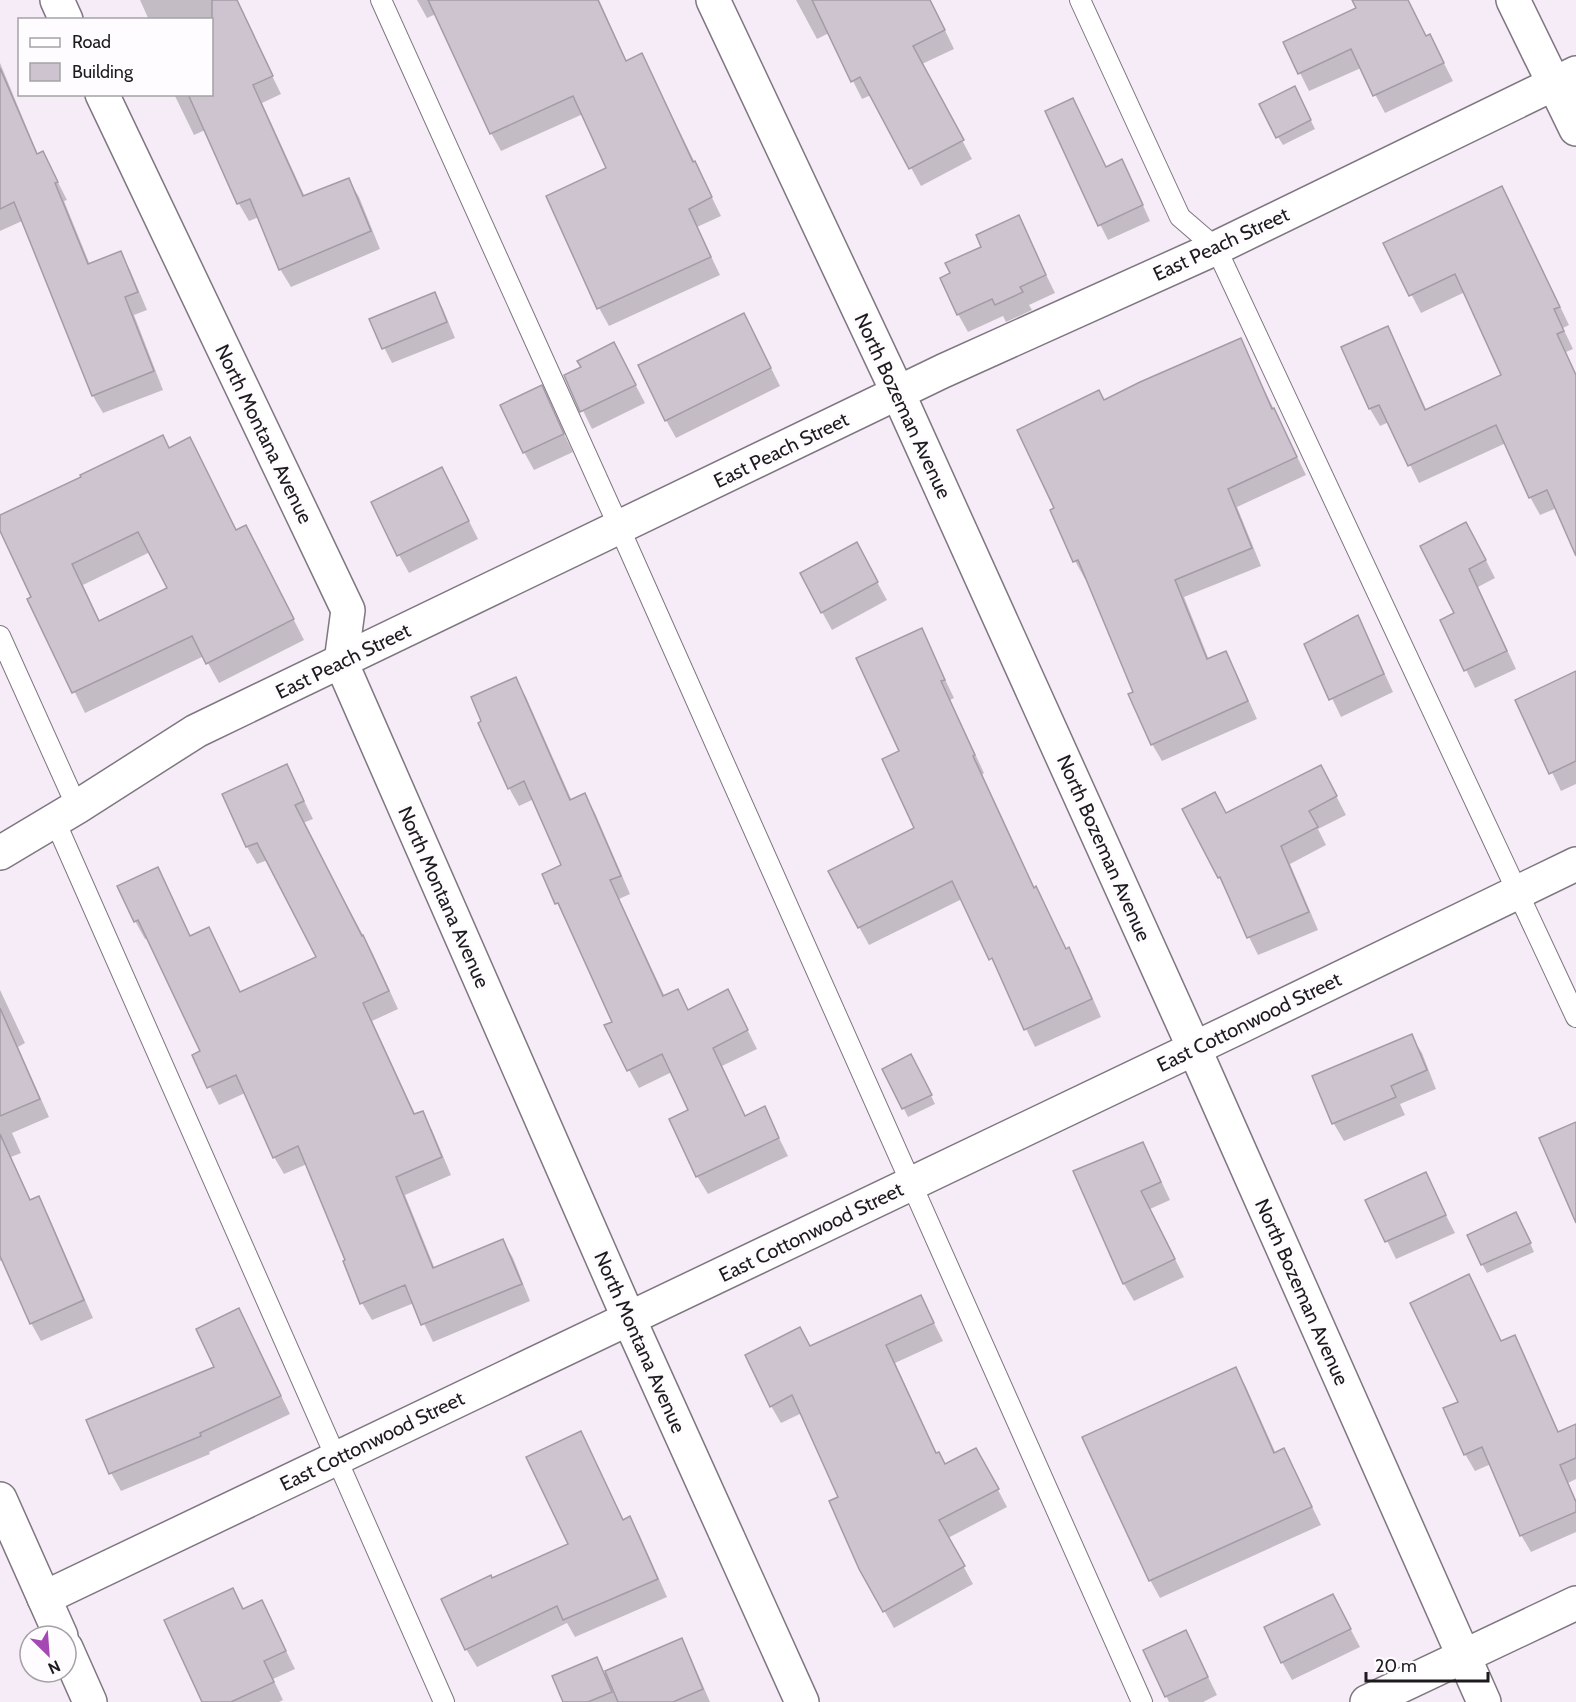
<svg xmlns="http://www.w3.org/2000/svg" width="1576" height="1702" font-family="Cabin,sans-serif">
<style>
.shadow{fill:#0003;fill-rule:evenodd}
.building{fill:#cdc4cf;stroke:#a39ba5;stroke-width:1.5;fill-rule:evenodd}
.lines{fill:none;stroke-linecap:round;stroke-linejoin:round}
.service-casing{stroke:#7e7680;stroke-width:22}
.minor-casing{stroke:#7e7680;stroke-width:36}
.secondary-casing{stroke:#7e7680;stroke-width:36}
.service{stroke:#fff;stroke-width:20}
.minor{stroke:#fff;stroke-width:33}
.secondary{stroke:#fff;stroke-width:33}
.labels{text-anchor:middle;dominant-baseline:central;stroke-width:6;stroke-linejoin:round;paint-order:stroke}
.street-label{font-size:20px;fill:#1e1b1f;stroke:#fefcff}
</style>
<rect width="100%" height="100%" fill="#f6ecf7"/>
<g class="shadow">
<path d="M 140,0 L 235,0 L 281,94 L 262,103 L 305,197 L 348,179 L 359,197 L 380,249 L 291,287 L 280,269 L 259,217 L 249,221 L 239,204 L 205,130 L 194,135 L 174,94 L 212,94 L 212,20 L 149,20 Z"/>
<path d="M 417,0 L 599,0 L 627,62 L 651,73 L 721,216 L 697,227 L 720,275 L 609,326 L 599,308 L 608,169 L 583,114 L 501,151 L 491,133 L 436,14 L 427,18 Z"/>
<path d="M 796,0 L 906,0 L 940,20 L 954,49 L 922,64 L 972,159 L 921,186 L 871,95 L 862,99 L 829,33 L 817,39 Z"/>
<path d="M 1353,0 L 1408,0 L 1426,38 L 1430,36 L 1453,81 L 1385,113 L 1361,68 L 1309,91 L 1285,43 L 1358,9 Z"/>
<path d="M 0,63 L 38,155 L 43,153 L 67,200 L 64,201 L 90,265 L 120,253 L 130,270 L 147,310 L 134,315 L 163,390 L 103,413 L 93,396 L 22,221 L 0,231 Z"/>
<path d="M 1299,96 L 1315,129 L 1283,145 L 1278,137 Z"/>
<path d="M 1106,168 L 1130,176 L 1150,221 L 1108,240 L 1078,181 Z"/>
<path d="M 1511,205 L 1569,325 L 1563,328 L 1573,349 L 1566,352 L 1576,374 L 1576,517 L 1557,508 L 1540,515 L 1530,497 L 1506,443 L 1419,483 L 1389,422 L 1380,426 L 1370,409 L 1387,328 L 1397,346 L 1427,411 L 1503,376 L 1465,292 L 1421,313 L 1385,244 Z"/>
<path d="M 1018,217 L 1055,293 L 1029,305 L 1032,310 L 1006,322 L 1003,316 L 968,332 L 958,314 L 952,274 Z"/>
<path d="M 435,294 L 443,309 L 455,338 L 392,363 L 370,320 Z"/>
<path d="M 753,332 L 780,386 L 676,438 L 666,420 Z"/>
<path d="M 1240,340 L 1306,475 L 1237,507 L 1261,566 L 1184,597 L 1209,660 L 1225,653 L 1235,670 L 1257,719 L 1162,761 L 1152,744 L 1135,693 L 1087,577 L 1085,579 L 1075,561 L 1056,509 L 1104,402 Z"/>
<path d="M 614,344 L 645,403 L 592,429 L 566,376 L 583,368 Z"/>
<path d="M 541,387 L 573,452 L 534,470 L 524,452 Z"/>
<path d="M 190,439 L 237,531 L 257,547 L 304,640 L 219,683 L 204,656 L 85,713 L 29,599 L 33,597 L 0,527 L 0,516 L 83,478 L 169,449 ZM 150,552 L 169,589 L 100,622 L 83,585 Z"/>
<path d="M 452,487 L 478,539 L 409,573 L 399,555 Z"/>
<path d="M 1476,541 L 1495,578 L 1478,587 L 1516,669 L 1475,688 L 1442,621 L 1456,614 Z"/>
<path d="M 866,562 L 887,600 L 832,630 L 822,612 Z"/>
<path d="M 1357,617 L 1367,635 L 1393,692 L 1341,717 L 1306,644 Z"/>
<path d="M 921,630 L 954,698 L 950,700 L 984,773 L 982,775 L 1035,889 L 1067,950 L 1068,949 L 1079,967 L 1101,1017 L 1035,1047 L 962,899 L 869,945 L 859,927 L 916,828 L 901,752 Z"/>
<path d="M 515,679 L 526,697 L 572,801 L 585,795 L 595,813 L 630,894 L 619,899 L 665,997 L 688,1011 L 737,1009 L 757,1049 L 722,1066 L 746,1117 L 764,1108 L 788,1156 L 708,1194 L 697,1176 L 690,1111 L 672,1072 L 639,1088 L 629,1070 L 606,1026 L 614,1022 L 544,875 L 563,866 L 534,799 L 519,806 L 509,788 Z"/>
<path d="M 1576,685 L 1576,784 L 1561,791 L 1517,700 Z"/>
<path d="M 287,766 L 313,819 L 303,823 L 373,954 L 398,1009 L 372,1021 L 416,1116 L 422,1113 L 432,1130 L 451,1175 L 405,1195 L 435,1269 L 503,1241 L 513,1258 L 530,1301 L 433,1342 L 414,1303 L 372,1320 L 362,1303 L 347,1261 L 307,1164 L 284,1174 L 274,1157 L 245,1093 L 219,1105 L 194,1055 L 202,1052 L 147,938 L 145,939 L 135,921 L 157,869 L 191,938 L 240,993 L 318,958 L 268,860 L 257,864 L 247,847 L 224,795 Z"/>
<path d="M 1330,784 L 1346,815 L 1318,829 L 1326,845 L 1290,864 L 1318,930 L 1258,955 L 1219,877 L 1226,815 Z"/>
<path d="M 0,990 L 25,1043 L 18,1047 L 49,1117 L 12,1133 L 21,1153 L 11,1157 L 31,1201 L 38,1198 L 48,1215 L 93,1318 L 41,1341 L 31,1323 L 3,1260 L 0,1261 Z"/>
<path d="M 1411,1036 L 1422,1053 L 1436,1089 L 1400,1104 L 1405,1115 L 1344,1141 L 1334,1124 L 1314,1077 Z"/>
<path d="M 916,1064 L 935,1104 L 908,1117 L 884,1069 Z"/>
<path d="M 1142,1143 L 1152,1161 L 1170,1200 L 1150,1209 L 1184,1277 L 1134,1301 L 1124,1284 L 1075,1172 Z"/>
<path d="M 1425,1174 L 1455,1233 L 1396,1259 L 1367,1200 Z"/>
<path d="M 1521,1222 L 1534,1252 L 1487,1273 L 1482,1264 Z"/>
<path d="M 1469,1276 L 1502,1343 L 1515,1337 L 1524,1354 L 1559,1433 L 1576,1425 L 1576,1479 L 1568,1483 L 1576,1500 L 1576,1532 L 1531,1552 L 1521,1535 L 1491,1464 L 1475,1471 L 1465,1454 L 1460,1402 Z"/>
<path d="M 921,1297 L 943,1341 L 895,1363 L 937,1454 L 946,1465 L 986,1467 L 1007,1507 L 948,1538 L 973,1584 L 894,1628 L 860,1568 L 840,1497 L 802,1413 L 781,1423 L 771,1406 L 810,1348 Z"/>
<path d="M 239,1310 L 290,1414 L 209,1452 L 210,1454 L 121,1491 L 111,1473 L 216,1368 Z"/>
<path d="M 1236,1369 L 1246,1387 L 1276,1454 L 1284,1450 L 1321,1525 L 1160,1598 L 1150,1580 Z"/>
<path d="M 581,1433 L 624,1521 L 630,1518 L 640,1536 L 667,1597 L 575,1637 L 567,1623 L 477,1667 L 466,1649 L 491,1580 L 570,1544 Z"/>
<path d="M 233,1590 L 244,1610 L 262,1602 L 295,1669 L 273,1679 L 283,1700 L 279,1702 L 203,1702 Z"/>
<path d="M 1333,1596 L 1360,1647 L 1292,1680 L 1282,1662 Z"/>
<path d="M 1186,1632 L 1217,1695 L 1203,1702 L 1169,1702 L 1145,1651 Z"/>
<path d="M 681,1640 L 691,1658 L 710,1702 L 565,1702 L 596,1659 L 604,1673 Z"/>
</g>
<g class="building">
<path d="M 212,0 L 237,0 L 273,76 L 253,85 L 303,196 L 349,178 L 371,231 L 279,270 L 250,199 L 237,204 L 188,94 L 212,94 Z"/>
<path d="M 428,0 L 598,0 L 626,61 L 642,53 L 693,162 L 695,161 L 712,197 L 689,209 L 711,257 L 597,309 L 546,196 L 606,168 L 573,96 L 490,134 Z"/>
<path d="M 812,0 L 930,0 L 945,30 L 913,46 L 964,140 L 909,169 L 860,77 L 851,82 Z"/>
<path d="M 1352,0 L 1408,0 L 1426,36 L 1430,34 L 1444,63 L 1373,96 L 1351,49 L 1298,74 L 1283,42 L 1356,8 Z"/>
<path d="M 0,68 L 37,154 L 43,151 L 58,182 L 55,183 L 88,264 L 121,251 L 138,292 L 125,297 L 154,371 L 92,396 L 14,202 L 0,209 Z"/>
<path d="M 1295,86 L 1311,120 L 1276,138 L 1259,104 Z"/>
<path d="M 1073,98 L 1106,167 L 1122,159 L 1143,205 L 1098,226 L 1045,111 Z"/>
<path d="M 1502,186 L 1560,307 L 1554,309 L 1564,331 L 1557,334 L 1576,375 L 1576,556 L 1547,490 L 1529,498 L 1496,425 L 1408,466 L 1379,405 L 1369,409 L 1341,347 L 1388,326 L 1425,410 L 1501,375 L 1455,274 L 1409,296 L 1383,243 Z"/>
<path d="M 1019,215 L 1046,275 L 1020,287 L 1023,292 L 995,305 L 992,299 L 957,315 L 940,278 L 950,273 L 945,263 L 981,247 L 976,235 Z"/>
<path d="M 435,292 L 447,322 L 382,349 L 369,319 Z"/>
<path d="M 744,313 L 771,368 L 665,421 L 638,365 Z"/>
<path d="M 1241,338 L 1272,409 L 1274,408 L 1297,457 L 1228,489 L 1252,548 L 1175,580 L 1207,659 L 1226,651 L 1248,701 L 1151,745 L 1128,694 L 1133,692 L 1078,560 L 1073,562 L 1050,510 L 1054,508 L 1017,430 L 1099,390 L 1104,400 L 1140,382 Z"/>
<path d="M 614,342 L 636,385 L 580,412 L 564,375 L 581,367 L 577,361 Z"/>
<path d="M 542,385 L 564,434 L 523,453 L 500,405 Z"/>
<path d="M 163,435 L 169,448 L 190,437 L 236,530 L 246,525 L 294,619 L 206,664 L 192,636 L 72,693 L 27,599 L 31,597 L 0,531 L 0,515 L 81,477 L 80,475 ZM 138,532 L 167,588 L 99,621 L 72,564 Z"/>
<path d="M 442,467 L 469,521 L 397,556 L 371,502 Z"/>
<path d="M 1466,522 L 1486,560 L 1469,569 L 1507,651 L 1464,671 L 1440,620 L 1454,613 L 1420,546 Z"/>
<path d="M 857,542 L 878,582 L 821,613 L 800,573 Z"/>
<path d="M 1358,615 L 1384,674 L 1329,700 L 1304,644 Z"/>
<path d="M 922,628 L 945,680 L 941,681 L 975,755 L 973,756 L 1034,888 L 1036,886 L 1066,949 L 1069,947 L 1092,999 L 1024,1030 L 992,958 L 989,960 L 952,881 L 858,928 L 828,871 L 914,828 L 882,759 L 899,751 L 856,658 Z"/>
<path d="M 1576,671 L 1576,761 L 1549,774 L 1515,700 Z"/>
<path d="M 516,677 L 570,800 L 585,793 L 621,876 L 610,880 L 663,996 L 678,989 L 688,1010 L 728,989 L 748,1030 L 713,1048 L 745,1116 L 765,1106 L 779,1138 L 696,1177 L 669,1119 L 688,1110 L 662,1054 L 627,1071 L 604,1025 L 612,1022 L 558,903 L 555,904 L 542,874 L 561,865 L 524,781 L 508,789 L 478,723 L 481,721 L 471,697 Z"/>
<path d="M 287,764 L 304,801 L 295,805 L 362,936 L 363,935 L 389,991 L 363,1003 L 414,1114 L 423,1111 L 442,1157 L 396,1177 L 433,1268 L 503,1239 L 522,1284 L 421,1325 L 405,1285 L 360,1304 L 343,1261 L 345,1260 L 298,1146 L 273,1158 L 236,1075 L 207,1088 L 192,1055 L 200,1051 L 138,920 L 134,922 L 117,886 L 158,867 L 190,936 L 209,927 L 240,992 L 316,957 L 257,843 L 246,847 L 222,794 Z"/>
<path d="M 1321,765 L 1337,796 L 1309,811 L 1318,827 L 1281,846 L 1309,912 L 1247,938 L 1220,877 L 1218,878 L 1182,809 L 1215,792 L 1226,813 Z"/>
<path d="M 0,1008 L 40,1099 L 0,1116 Z"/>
<path d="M 1412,1034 L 1427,1070 L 1391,1086 L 1396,1097 L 1332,1124 L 1312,1076 Z"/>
<path d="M 911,1054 L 932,1095 L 902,1109 L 882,1069 Z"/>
<path d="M 1576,1122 L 1576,1223 L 1539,1138 Z"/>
<path d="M 0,1134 L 30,1200 L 39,1196 L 84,1300 L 30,1324 L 0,1256 Z"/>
<path d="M 1143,1142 L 1161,1182 L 1141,1191 L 1175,1259 L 1123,1284 L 1073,1171 Z"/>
<path d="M 1426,1172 L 1446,1215 L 1385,1242 L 1365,1200 Z"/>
<path d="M 1516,1212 L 1531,1243 L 1481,1265 L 1467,1235 Z"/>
<path d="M 1469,1274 L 1501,1341 L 1515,1335 L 1558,1432 L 1576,1424 L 1576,1458 L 1560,1465 L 1576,1502 L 1576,1512 L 1520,1536 L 1482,1447 L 1464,1455 L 1443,1408 L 1458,1402 L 1410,1303 Z"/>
<path d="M 921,1295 L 934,1323 L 886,1345 L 936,1453 L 939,1452 L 945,1464 L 976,1448 L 999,1489 L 939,1520 L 965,1566 L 883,1612 L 859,1569 L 829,1501 L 838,1497 L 792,1395 L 770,1407 L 745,1355 L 800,1327 L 810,1346 Z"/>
<path d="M 239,1308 L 281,1396 L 200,1433 L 201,1436 L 109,1474 L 86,1420 L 214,1367 L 196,1329 Z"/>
<path d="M 1236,1367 L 1274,1453 L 1284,1448 L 1312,1507 L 1149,1581 L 1082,1437 Z"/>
<path d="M 581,1431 L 623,1520 L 630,1516 L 658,1579 L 563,1620 L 557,1606 L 465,1650 L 441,1599 L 491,1575 L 492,1578 L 568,1544 L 526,1457 Z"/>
<path d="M 233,1588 L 243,1609 L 262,1600 L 286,1651 L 264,1661 L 274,1682 L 231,1702 L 202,1702 L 164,1620 Z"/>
<path d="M 1333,1594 L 1351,1629 L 1281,1663 L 1264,1627 Z"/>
<path d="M 1186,1630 L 1208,1677 L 1165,1697 L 1143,1650 Z"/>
<path d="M 682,1638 L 703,1689 L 673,1702 L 618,1702 L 605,1671 Z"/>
<path d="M 597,1657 L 612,1692 L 588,1702 L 563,1702 L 552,1676 Z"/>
</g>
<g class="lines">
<defs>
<g id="service">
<path d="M 381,0 L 619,527 L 1142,1702"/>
<path d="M 1080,0 L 1180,217 L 1216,248 L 1576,1017"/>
<path d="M 0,636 L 77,807"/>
<path d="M 55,821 L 444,1702"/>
</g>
<g id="minor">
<path d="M 57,0 L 66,20"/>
<path d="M 713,0 L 898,393 L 1194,1048 L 1484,1702"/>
<path d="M 1513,0 L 1576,129"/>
<path d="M 102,94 L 348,610 L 341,662 L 629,1319 L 802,1702"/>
<path d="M 44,1598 L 1237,1028 L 1576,864"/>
<path d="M 1367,1702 L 1576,1603"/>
</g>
<g id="secondary">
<path d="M 0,853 L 77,807 L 196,731 L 943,371 L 1216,248 L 1576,73"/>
<path d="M 0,1499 L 61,1636"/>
<path d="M 66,1648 L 90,1702"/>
</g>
</defs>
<use href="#service" class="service-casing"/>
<use href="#minor" class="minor-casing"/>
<use href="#secondary" class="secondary-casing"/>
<use href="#service" class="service"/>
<use href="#minor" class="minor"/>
<use href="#secondary" class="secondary"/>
</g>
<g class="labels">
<g class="street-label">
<text transform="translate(1221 244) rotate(-25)">East Peach Street</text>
<text transform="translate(903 406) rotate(65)">North Bozeman Avenue</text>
<text transform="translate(264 434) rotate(64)">North Montana Avenue</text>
<text transform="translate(781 450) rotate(-26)">East Peach Street</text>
<text transform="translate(343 661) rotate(-26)">East Peach Street</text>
<text transform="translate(1104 848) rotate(66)">North Bozeman Avenue</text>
<text transform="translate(444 897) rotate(66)">North Montana Avenue</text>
<text transform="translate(1249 1022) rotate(-26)">East Cottonwood Street</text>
<text transform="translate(811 1232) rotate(-26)">East Cottonwood Street</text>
<text transform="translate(1302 1292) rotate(66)">North Bozeman Avenue</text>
<text transform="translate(640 1342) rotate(66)">North Montana Avenue</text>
<text transform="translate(372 1441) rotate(-26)">East Cottonwood Street</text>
</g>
</g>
<rect x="18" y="18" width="195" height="78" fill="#fefcff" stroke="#a4a2a5" stroke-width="1.5"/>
<rect x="30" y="38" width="30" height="9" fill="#ffffff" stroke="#a4a2a5" stroke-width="1.5"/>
<text x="72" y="48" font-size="18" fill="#1e1b1f">Road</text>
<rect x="30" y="63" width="30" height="18" fill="#cdc4cf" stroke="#a4a2a5" stroke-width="1.5"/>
<text x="72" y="78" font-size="18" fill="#1e1b1f">Building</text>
<g transform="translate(48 1654) rotate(155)"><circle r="28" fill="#fefcff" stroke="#a4a2a5" stroke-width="1.5"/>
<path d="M0-4.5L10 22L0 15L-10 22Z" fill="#a449b4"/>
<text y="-9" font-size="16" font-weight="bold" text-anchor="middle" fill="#1e1b1f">N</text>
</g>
<path d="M1366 1672v9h122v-9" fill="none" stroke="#1e1b1f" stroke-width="3"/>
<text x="1375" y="1672" font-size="18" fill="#1e1b1f" stroke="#fefcff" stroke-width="4.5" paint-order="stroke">20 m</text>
</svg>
